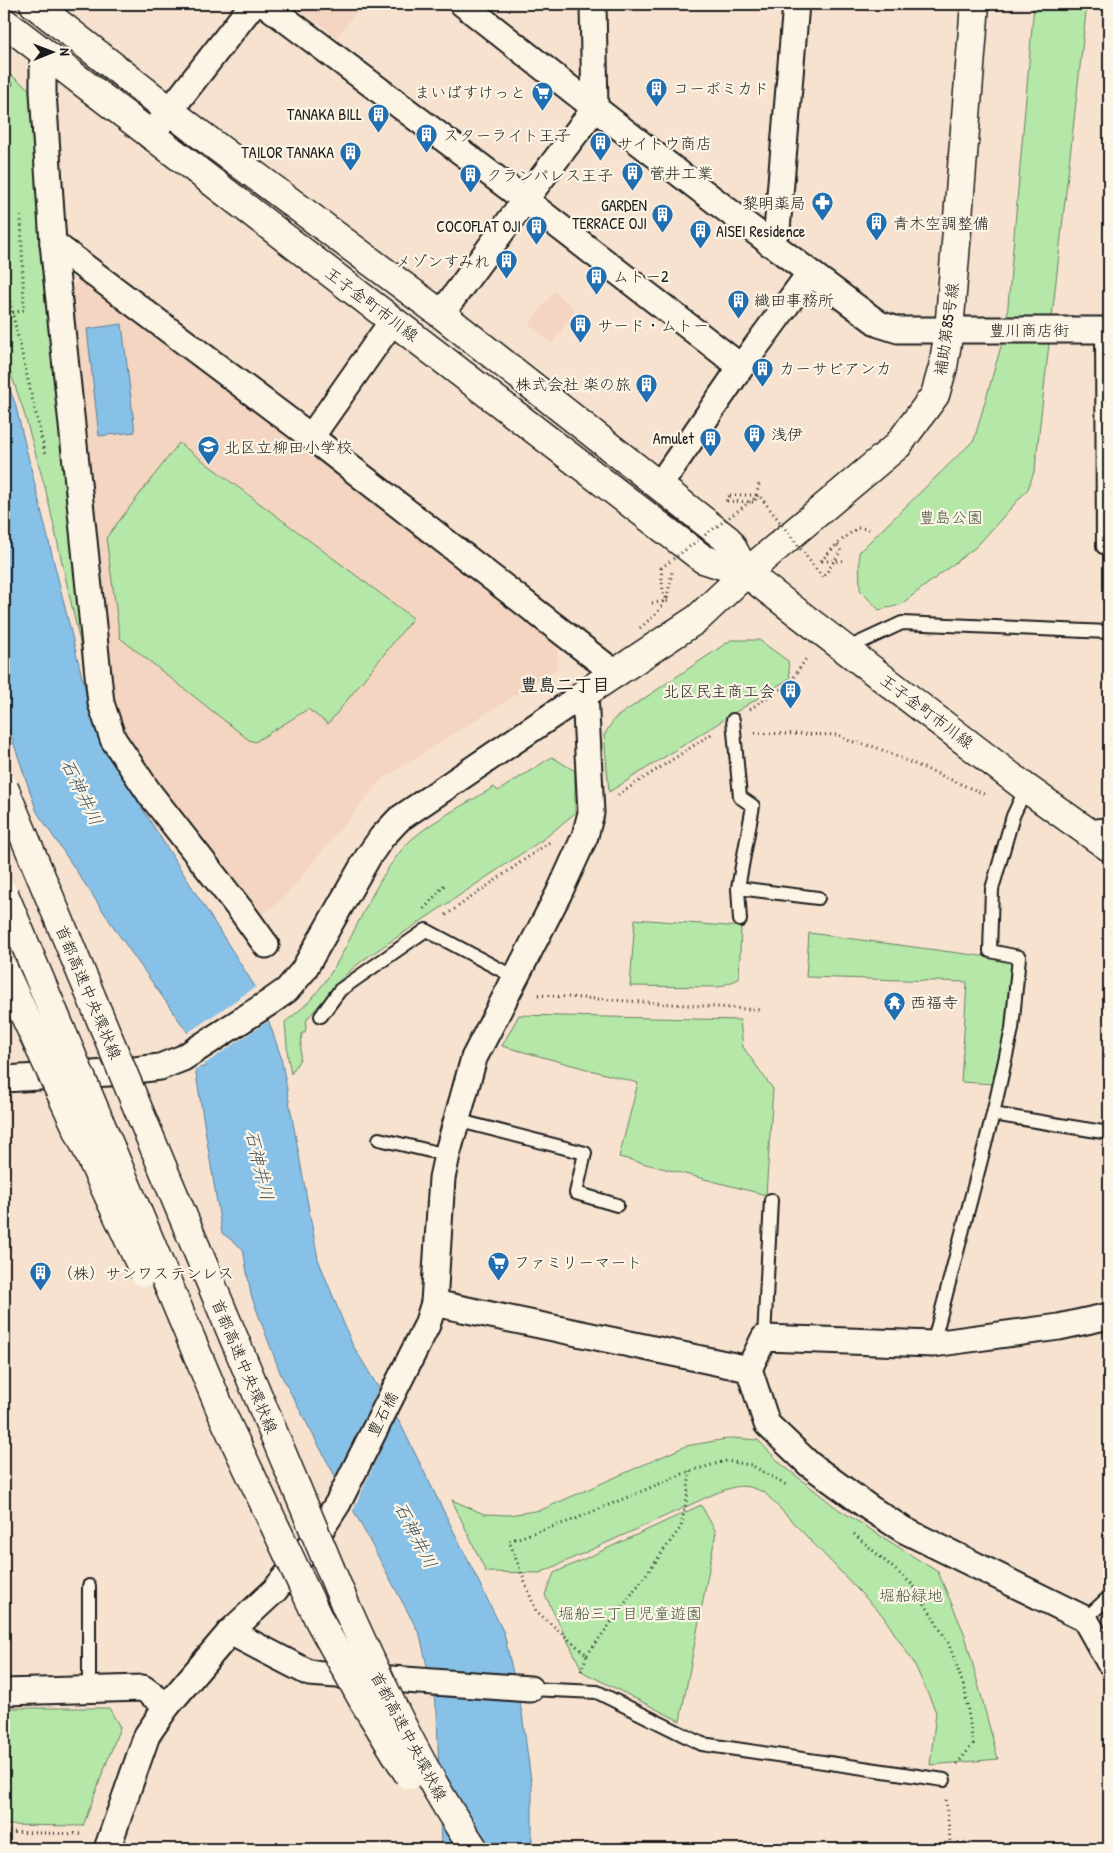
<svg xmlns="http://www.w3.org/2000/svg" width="1113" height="1853" font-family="'Patrick Hand','Klee One',sans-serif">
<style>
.built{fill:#f4d5c1}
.green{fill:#b4e7a8;stroke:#688262}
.water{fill:#88c1e7;stroke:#5d7f96}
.pier{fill:#f7e2d0}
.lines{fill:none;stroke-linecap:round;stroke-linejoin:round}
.lane-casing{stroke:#1c1c1c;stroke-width:16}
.street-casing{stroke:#1c1c1c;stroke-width:29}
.secondary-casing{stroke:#1c1c1c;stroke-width:31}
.primary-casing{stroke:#1c1c1c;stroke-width:31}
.path{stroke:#1c1c1c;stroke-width:3;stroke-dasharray:1 4;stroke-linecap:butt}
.lane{stroke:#fcf5e5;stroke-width:12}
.street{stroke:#fcf5e5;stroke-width:25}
.secondary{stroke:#fcf5e5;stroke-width:28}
.primary{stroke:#fcf5e5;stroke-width:28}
.highway-bridge-casing{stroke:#1c1c1c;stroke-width:31;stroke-linecap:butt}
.path-bridge{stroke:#1c1c1c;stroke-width:3;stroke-dasharray:1 4;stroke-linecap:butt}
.highway-bridge{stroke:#fcf5e5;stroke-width:28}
.labels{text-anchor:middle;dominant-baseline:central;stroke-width:4.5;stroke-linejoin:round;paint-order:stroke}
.poi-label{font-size:16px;fill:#1c1c1c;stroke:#fcf5e5;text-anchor:start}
.street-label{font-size:16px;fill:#1c1c1c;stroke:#fcf5e5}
.park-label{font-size:16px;fill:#4a5946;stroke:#fcf5e5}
.neighbourhood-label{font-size:18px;font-weight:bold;fill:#1c1c1c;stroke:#fcf5e5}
.water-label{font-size:18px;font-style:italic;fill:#425663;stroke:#fcf5e5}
</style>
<rect width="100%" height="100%" fill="#f7e2d0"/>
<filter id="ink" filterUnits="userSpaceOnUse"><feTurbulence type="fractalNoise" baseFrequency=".02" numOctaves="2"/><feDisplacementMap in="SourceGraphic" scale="10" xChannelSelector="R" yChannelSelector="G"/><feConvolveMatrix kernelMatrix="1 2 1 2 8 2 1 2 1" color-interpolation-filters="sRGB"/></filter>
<g filter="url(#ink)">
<g class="built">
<path d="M 292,4 L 341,4 L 344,6 L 349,4 L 357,12 L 337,37 Z"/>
<path d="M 86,277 L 557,644 L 558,668 L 381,780 L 282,900 L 262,914 L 129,749 L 116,709 L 66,288 Z"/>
<path d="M 554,291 L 575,310 L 552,344 L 529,325 Z"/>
</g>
<g class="green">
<path d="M 1034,4 L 1087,4 L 1035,469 L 1028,489 L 977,546 L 900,605 L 879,610 L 860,590 L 859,552 L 974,440 L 1006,329 Z"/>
<path d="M 4,70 L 29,89 L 92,696 L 46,491 L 23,409 L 4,354 Z"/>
<path d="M 179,443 L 413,618 L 328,724 L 308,709 L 255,742 L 249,740 L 120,638 L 106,538 Z"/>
<path d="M 731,640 L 759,640 L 788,661 L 790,678 L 609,792 L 604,735 L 615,718 Z"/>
<path d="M 552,757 L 575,771 L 575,813 L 545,838 L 363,960 L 344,976 L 307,1019 L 305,1033 L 302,1033 L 300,1059 L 291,1074 L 288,1058 L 285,1022 C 297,1013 309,1003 318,991 C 353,946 368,888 405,846 C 425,824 468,803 494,787 L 498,791 Z"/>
<path d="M 635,919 L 741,927 L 739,979 L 719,987 L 630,986 Z"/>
<path d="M 809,933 L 1011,960 L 1006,1026 L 994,1084 L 961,1082 L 967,982 L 806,977 Z"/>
<path d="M 519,1015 L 740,1020 L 743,1047 L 773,1089 L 766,1195 L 619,1157 L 638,1083 L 502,1046 Z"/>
<path d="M 732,1438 L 758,1440 L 780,1463 L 838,1509 L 938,1572 L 965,1635 L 998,1759 L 930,1765 L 936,1712 L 914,1663 L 883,1616 L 765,1493 C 743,1482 736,1486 714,1494 L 540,1573 L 486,1572 L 452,1500 L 484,1514 L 509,1515 L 541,1510 L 686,1446 Z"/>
<path d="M 701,1505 L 716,1532 L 680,1721 L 583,1672 L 545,1595 L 554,1573 Z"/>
<path d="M 4,1708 L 109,1708 L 120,1727 L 83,1826 L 4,1825 Z"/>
</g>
<g class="water">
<path d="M 122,324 L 135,432 L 99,436 L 87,329 Z"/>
<path d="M 4,374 L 15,403 L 82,677 L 102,745 L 259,993 L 281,1057 L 318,1259 L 352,1344 L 401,1425 L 504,1633 L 522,1713 L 532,1788 L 532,1849 L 441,1849 L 437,1711 L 420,1635 L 281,1375 L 251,1295 L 243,1249 L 222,1233 L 195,1068 L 206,1067 L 190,1036 L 119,935 L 37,812 L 4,715 Z"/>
</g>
<g class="pier">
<path d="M 257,986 L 261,992 L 271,1019 L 193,1072 L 194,1066 L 203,1065 L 186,1034 Z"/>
<path d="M 380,1386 L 397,1414 L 352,1513 L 334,1479 Z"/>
</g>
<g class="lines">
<defs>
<g id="lane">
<path d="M 1102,330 L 1103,547"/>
<path d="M 846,649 L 902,623 L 1109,632"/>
<path d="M 733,720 L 740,797 L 753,806 L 738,888 L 740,920"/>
<path d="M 1084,827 L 1109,824"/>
<path d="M 738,888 L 818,898"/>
<path d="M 321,1016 L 340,990 L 426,930 L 516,978"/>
<path d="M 993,1114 L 1109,1133"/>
<path d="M 456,1120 L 585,1153 L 576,1193 L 617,1205"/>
<path d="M 379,1139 L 447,1155"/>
<path d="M 764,1338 L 771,1200"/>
<path d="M 933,1344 L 993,1114 L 1012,1029 L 1019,957 L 990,951 L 992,889 L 1013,816 L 1026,788"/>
<path d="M 89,1586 L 89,1691"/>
<path d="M 1085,1619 L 1109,1597"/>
<path d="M 530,1689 L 597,1692 L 702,1744 L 944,1780"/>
</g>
<g id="street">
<path d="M 265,4 L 525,200 L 741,367"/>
<path d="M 463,4 C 600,113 738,220 879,324 L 898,330 L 1109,330"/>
<path d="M 43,53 L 43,92 L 53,243 L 101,703 L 113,739 L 150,794 L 243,913 L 266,945"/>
<path d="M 150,136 L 253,4"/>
<path d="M 53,243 L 311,437 L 393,320"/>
<path d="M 769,243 L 777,230 L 796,4"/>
<path d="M 441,314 L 525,200 L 595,108 L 593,4"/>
<path d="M 311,437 L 616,674"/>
<path d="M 659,486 L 741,367 L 810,273"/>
<path d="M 4,1079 L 109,1073 L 160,1067 L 183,1058 L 270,1002 L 287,990 L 303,971 L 368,857 L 382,837 L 399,819 L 585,693"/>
<path d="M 434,1303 L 749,1369 L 767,1424 L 809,1464 L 871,1509 L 904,1530 L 1085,1619 L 1109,1662"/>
<path d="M 749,1369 L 764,1338 L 933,1344 L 1059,1327 L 1109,1316"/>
<path d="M 530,1689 L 309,1673 L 230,1632 L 275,1590 L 313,1542 L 338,1503 L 427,1325 L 434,1303 L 442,1178 L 447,1155 L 474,1058 L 559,893 L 585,836 L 591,813 L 585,693"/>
<path d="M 4,1692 L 143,1688 L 167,1706"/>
<path d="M 107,1849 L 147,1735 L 167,1706 L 230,1632"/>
</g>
<path id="secondary" d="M 585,693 L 697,619 L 746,573 L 898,445 L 935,395 L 943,367 L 949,331 L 975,4"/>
<g id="primary">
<path d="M 34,4 L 197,132 L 441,314 L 728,540 L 746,573"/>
<path d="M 4,22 L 703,559 L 746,573 L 1026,788 L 1109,847"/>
</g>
</defs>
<use href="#lane" class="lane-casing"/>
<use href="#street" class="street-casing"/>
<use href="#secondary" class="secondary-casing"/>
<use href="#primary" class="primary-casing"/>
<g class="path">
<path d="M 4,78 L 15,87"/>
<path d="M 4,277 L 45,453"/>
<path d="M 13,313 L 24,310 L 21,216"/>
<path d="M 726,501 L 730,495"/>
<path d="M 727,501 L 755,502 L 759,484"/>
<path d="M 821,561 L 837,544 L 857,528 L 869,529"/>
<path d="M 822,561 L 846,561"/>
<path d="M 661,568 L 663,592 L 666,598"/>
<path d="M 667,598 L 672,572"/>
<path d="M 652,603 L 669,601"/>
<path d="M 750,709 L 791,682 L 807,657"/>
<path d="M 755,733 L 839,735 L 846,740 L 875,747 L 984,794"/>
<path d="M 618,795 L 713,733"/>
<path d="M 424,909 L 446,883"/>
<path d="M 446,915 L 551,841"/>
<path d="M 538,995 L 762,1010"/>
<path d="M 854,1534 L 914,1586 L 949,1644 L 965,1690 L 973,1744 L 957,1764"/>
<path d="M 587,1655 L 681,1527 L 687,1498 L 690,1471"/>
<path d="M 581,1671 L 587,1655 L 536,1611 L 509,1541 L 573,1520 L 690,1471 L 726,1461 L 751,1465 L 788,1486"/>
<path d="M 946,1800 L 951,1849"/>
<path d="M 4,1832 L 84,1834"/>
</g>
<use href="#lane" class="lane"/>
<use href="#street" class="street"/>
<use href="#secondary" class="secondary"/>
<use href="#primary" class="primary"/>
<defs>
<g id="highway-bridge">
<path d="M 4,788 L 345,1604 C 383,1689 422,1772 474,1849"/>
<path d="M 4,894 L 225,1420 L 319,1620 L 364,1702 L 409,1775"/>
<path d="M 4,971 L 144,1272"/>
</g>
</defs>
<use href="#highway-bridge" class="highway-bridge-casing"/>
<g class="path-bridge">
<path d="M 730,495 L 759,495"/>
<path d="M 661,568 L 759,495 L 823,578 L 841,551 L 837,544"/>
<path d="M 640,628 L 657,613 L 667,598"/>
</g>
<use href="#highway-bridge" class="highway-bridge"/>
</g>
</g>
<defs>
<symbol id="building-pin" viewBox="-11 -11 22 30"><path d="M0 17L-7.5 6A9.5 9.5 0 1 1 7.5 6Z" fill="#1f6fb2" stroke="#fcf5e5"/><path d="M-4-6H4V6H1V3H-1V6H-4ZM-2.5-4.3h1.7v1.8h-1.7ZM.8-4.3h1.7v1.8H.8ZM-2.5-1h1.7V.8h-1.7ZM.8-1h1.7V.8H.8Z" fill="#fff"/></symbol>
<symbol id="supermarket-pin" viewBox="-11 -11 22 30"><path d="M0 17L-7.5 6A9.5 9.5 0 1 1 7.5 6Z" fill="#1f6fb2" stroke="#fcf5e5"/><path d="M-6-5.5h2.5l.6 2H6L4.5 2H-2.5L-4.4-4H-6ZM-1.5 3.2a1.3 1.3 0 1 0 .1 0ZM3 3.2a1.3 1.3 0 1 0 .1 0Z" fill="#fff"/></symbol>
<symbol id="pharmacy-pin" viewBox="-11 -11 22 30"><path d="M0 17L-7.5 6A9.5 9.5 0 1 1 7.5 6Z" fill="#1f6fb2" stroke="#fcf5e5"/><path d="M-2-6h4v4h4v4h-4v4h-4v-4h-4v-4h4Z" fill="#fff"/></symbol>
<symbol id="school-pin" viewBox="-11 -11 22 30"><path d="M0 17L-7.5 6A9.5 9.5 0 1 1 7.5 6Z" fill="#1f6fb2" stroke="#fcf5e5"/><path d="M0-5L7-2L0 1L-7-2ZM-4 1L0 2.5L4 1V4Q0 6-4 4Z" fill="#fff"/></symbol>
<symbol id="temple-pin" viewBox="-11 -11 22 30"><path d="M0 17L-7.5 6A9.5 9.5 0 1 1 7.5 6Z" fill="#1f6fb2" stroke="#fcf5e5"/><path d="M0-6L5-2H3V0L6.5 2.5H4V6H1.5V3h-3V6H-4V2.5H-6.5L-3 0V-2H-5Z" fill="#fff"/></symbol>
</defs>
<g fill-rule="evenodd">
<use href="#building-pin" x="644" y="76" width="25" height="34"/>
<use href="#supermarket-pin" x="530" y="80" width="25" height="34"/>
<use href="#building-pin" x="366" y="102" width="25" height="34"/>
<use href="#building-pin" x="414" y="122" width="25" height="34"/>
<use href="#building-pin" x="588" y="130" width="25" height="34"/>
<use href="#building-pin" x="338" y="140" width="25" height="34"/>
<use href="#building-pin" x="620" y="160" width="25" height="34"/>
<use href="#building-pin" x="458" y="162" width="25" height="34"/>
<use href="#pharmacy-pin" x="810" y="190" width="25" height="34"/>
<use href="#building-pin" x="650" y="202" width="25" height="34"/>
<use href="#building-pin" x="864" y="210" width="25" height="34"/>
<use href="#building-pin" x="524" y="214" width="25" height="34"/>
<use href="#building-pin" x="688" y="218" width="25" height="34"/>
<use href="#building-pin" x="494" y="248" width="25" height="34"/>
<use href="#building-pin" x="584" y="264" width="25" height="34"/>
<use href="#building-pin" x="726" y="288" width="25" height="34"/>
<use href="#building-pin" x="568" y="312" width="25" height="34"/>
<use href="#building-pin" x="750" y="356" width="25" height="34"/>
<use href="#building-pin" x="634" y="372" width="25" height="34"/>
<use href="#building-pin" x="742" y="422" width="25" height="34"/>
<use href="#building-pin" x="698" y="426" width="25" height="34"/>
<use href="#school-pin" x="196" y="434" width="25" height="34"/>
<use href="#building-pin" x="778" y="678" width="25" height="34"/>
<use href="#temple-pin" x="882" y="990" width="25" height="34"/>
<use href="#supermarket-pin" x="486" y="1250" width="25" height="34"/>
<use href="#building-pin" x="28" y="1260" width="25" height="34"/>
</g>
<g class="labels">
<g class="poi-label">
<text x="673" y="88">コーポミカド</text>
<text x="526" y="92" text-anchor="end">まいばすけっと</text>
<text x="362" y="114" text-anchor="end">TANAKA BILL</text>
<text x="443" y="135">スターライト王子</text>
<text x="617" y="143">サイトウ商店</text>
<text x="334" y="152" text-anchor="end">TAILOR TANAKA</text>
<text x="649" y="173">菅井工業</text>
<text x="486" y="175">クランパレス王子</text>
<text x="806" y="203" text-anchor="end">黎明薬局</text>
<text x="647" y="205" text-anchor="end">GARDEN<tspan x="647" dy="18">TERRACE OJI</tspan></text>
<text x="893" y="223">青木空調整備</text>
<text x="521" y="226" text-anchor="end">COCOFLAT OJI</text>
<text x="716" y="231">AISEI Residence</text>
<text x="490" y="261" text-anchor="end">メゾンすみれ</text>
<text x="613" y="276">ムトー2</text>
<text x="754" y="300">織田事務所</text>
<text x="597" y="325">サード・ムトー</text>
<text x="779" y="368">カーサビアンカ</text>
<text x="631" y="384" text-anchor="end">株式会社 楽の旅</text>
<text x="771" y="434">浅伊</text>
<text x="694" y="438" text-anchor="end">Amulet</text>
<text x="224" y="447">北区立柳田小学校</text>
<text x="775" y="691" text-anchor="end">北区民主商工会</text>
<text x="910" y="1002">西福寺</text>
<text x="514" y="1262">ファミリーマート</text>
<text x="57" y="1273">（株）サンワステンレス</text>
</g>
<g class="street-label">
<text transform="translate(372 304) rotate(37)">王子金町市川線</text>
<text transform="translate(946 329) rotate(-82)">補助第85号線</text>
<text x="1029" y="330">豊川商店街</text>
<text transform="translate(927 711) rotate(37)">王子金町市川線</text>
<text transform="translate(89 992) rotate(67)">首都高速中央環状線</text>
<text transform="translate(245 1366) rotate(67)">首都高速中央環状線</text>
<text transform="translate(382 1414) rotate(-63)">豊石橋</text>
<text transform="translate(409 1736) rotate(62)">首都高速中央環状線</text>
</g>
<g class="park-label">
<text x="951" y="517">豊島公園</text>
<text x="911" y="1595">堀船緑地</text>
<text x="630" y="1613">堀船三丁目児童遊園</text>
</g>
<g class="neighbourhood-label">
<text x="565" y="684">豊島二丁目</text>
</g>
<g class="water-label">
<text transform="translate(82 792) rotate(64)">石神井川</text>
<text transform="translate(260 1165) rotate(77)">石神井川</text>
<text transform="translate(416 1535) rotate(63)">石神井川</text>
</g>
</g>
<rect width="1113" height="1853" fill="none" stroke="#fcf5e5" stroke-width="20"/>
<rect x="10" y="10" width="1093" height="1833" fill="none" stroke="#1c1c1c" stroke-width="2" filter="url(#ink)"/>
<g transform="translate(52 52) rotate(89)" stroke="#fcf5e5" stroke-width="4" paint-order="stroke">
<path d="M0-4L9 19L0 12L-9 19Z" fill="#1c1c1c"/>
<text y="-8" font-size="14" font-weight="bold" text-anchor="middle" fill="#1c1c1c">N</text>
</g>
</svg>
